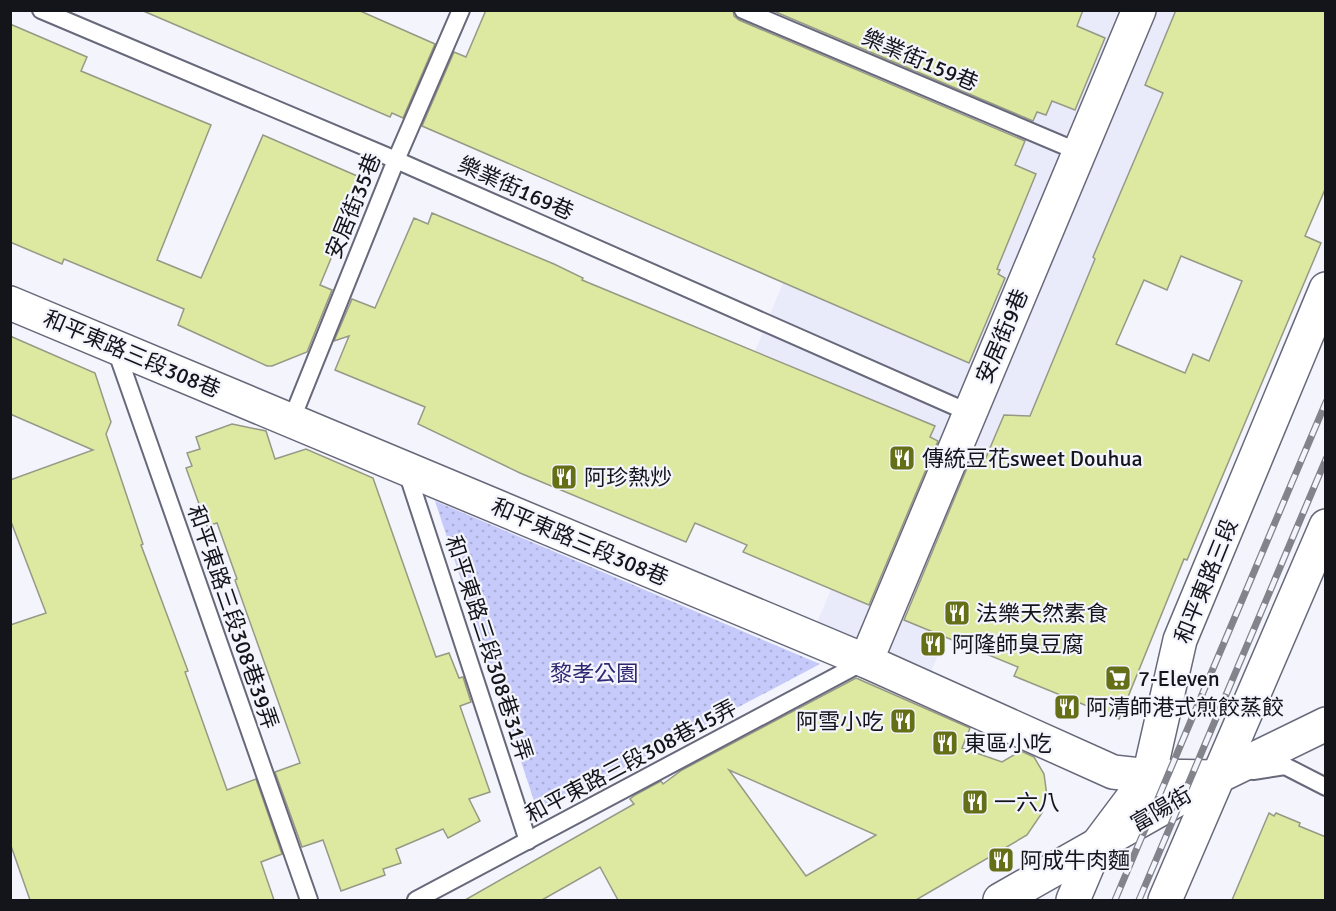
<svg xmlns="http://www.w3.org/2000/svg" width="1336" height="911" font-family="Signika,'Noto Sans TC',sans-serif">
<style>
.built{fill:#e9ebfb}
.park{fill:url(#park-dots)}
.building{fill:#dde9a1;stroke:#969986;stroke-width:1.5;fill-rule:evenodd}
.lines{fill:none;stroke-linecap:round;stroke-linejoin:round}
.lane-casing{stroke:#67697a;stroke-width:20}
.street-casing{stroke:#67697a;stroke-width:36}
.secondary-casing{stroke:#67697a;stroke-width:36}
.lane{stroke:#fff;stroke-width:16}
.street{stroke:#fff;stroke-width:33}
.secondary{stroke:#fff;stroke-width:33}
.rail-casing{stroke:#83848b;stroke-width:7}
.rail{stroke:#f3f4fc;stroke-width:4.5;stroke-dasharray:14;stroke-linecap:butt}
.labels{text-anchor:middle;dominant-baseline:central;stroke-width:4.5;stroke-linejoin:round;paint-order:stroke}
.street-label{font-size:22px;fill:#14141b;stroke:#f3f4fc}
.poi-label{font-size:22px;fill:#14141b;stroke:#f3f4fc;text-anchor:start}
.park-label{font-size:22px;fill:#2e2872;stroke:#f3f4fc}
</style>
<defs>
<pattern id="park-dots" width="8" height="8" patternUnits="userSpaceOnUse" patternTransform="scale(1.5)"><rect width="8" height="8" fill="#c6cafa"/><path d="M2 2h.1M6 6h.1" fill="none" stroke="#a9add6" stroke-width="1.8" stroke-linecap="round"/></pattern>
</defs>
<rect width="100%" height="100%" fill="#f3f4fc"/>
<path class="built" d="M 894,11 L 1212,11 L 930,674 L 816,625 L 890,450 L 740,388 Z"/>
<path class="park" d="M 435,501 L 820,664 L 538,813 Z"/>
<g class="building">
<path d="M 141,10 L 358,10 L 435,44 L 403,118 L 392,113 L 390,117 Z"/>
<path d="M 486,10 L 733,10 L 734,16 L 739,20 L 1025,141 L 1015,165 L 1036,174 L 997,269 L 1000,270 L 998,274 L 1005,278 L 969,363 L 422,126 L 454,52 L 466,57 Z"/>
<path d="M 771,10 L 1083,10 L 1077,26 L 1105,38 L 1075,110 L 1052,101 L 1046,115 L 1037,112 L 1033,121 Z"/>
<path d="M 1176,10 L 1326,10 L 1326,187 L 1305,236 L 1321,243 L 1187,560 L 1184,559 L 1119,719 L 1014,676 L 1018,667 L 904,620 L 972,456 L 984,462 L 1004,415 L 1030,416 L 1095,259 L 1093,257 L 1163,93 L 1145,85 ZM 1181,256 L 1242,281 L 1209,361 L 1193,354 L 1185,373 L 1116,344 L 1144,280 L 1167,290 Z"/>
<path d="M 10,24 L 87,57 L 81,71 L 211,125 L 157,260 L 201,278 L 263,135 L 364,179 L 320,285 L 332,290 L 307,352 L 272,366 L 267,366 L 178,325 L 184,309 L 64,259 L 62,264 L 10,242 Z"/>
<path d="M 432,213 L 554,264 L 583,278 L 582,280 L 935,426 L 930,437 L 938,441 L 869,605 L 743,552 L 747,545 L 695,523 L 686,542 L 520,473 L 418,424 L 425,407 L 335,370 L 349,336 L 334,341 L 352,299 L 375,308 L 414,218 L 428,224 Z"/>
<path d="M 10,336 L 95,373 L 111,422 L 106,434 L 143,544 L 141,545 L 188,671 L 185,672 L 227,790 L 256,779 L 282,854 L 261,862 L 274,900 L 30,900 L 10,843 L 10,625 L 46,613 L 10,519 L 10,480 L 93,450 L 10,414 Z"/>
<path d="M 232,424 L 266,431 L 275,459 L 306,449 L 373,478 L 436,657 L 449,653 L 459,678 L 463,677 L 471,702 L 460,706 L 490,792 L 469,799 L 480,821 L 448,838 L 443,829 L 396,849 L 401,863 L 383,869 L 385,875 L 341,891 L 323,840 L 302,847 L 275,772 L 300,763 L 235,580 L 237,579 L 217,523 L 207,526 L 186,468 L 192,466 L 187,453 L 200,449 L 196,437 Z"/>
<path d="M 856,678 L 970,728 L 962,748 L 1002,762 L 1021,751 L 1034,757 L 1044,774 L 1047,796 L 1042,813 L 1027,835 L 916,900 L 618,900 L 600,867 L 542,900 L 465,900 L 634,804 L 630,799 L 635,795 L 661,781 L 663,784 L 682,770 ZM 729,770 L 876,835 L 806,876 Z"/>
<path d="M 1269,813 L 1274,816 L 1276,813 L 1300,823 L 1299,826 L 1326,837 L 1326,900 L 1232,900 Z"/>
</g>
<g class="lines">
<defs>
<g id="lane">
<path d="M 41,10 L 396,160 L 970,413"/>
<path d="M 743,10 L 1079,152"/>
<path d="M 115,347 L 309,900"/>
<path d="M 291,421 L 396,160 L 461,10"/>
<path d="M 406,469 L 528,841"/>
<path d="M 1253,771 L 1285,766 L 1326,787"/>
<path d="M 416,900 L 865,661"/>
</g>
<g id="street">
<path d="M 10,303 L 866,661 L 1113,772 L 1149,776 L 1217,777"/>
<path d="M 866,661 L 1139,10"/>
<path d="M 1000,900 L 1217,777 L 1326,724"/>
</g>
<g id="secondary">
<path d="M 1073,900 L 1095,848 L 1149,776 L 1180,640 L 1326,289"/>
<path d="M 1165,900 L 1326,526"/>
</g>
</defs>
<use href="#lane" class="lane-casing"/>
<use href="#street" class="street-casing"/>
<use href="#secondary" class="secondary-casing"/>
<use href="#lane" class="lane"/>
<use href="#street" class="street"/>
<use href="#secondary" class="secondary"/>
<defs>
<g id="rail">
<path d="M 1115,900 L 1326,402"/>
<path d="M 1139,900 L 1326,459"/>
</g>
</defs>
<use href="#rail" class="rail-casing"/>
<use href="#rail" class="rail"/>
</g>
<defs>
<symbol id="restaurant-square" viewBox="-11 -11 22 22"><rect x="-9" y="-9" width="18" height="18" rx="4" fill="#656f17" stroke="#f3f4fc"/><path d="M-5-6h1v4h1v-4h1v4h1v-4h1v5L-1.5 .5V6h-2V.5L-5-1ZM5-6V6H3V1.5H1.5Q1.5-4 5-6Z" fill="#fff"/></symbol>
<symbol id="supermarket-square" viewBox="-11 -11 22 22"><rect x="-9" y="-9" width="18" height="18" rx="4" fill="#656f17" stroke="#f3f4fc"/><path d="M-6-5.5h2.5l.6 2H6L4.5 2H-2.5L-4.4-4H-6ZM-1.5 3.2a1.3 1.3 0 1 0 .1 0ZM3 3.2a1.3 1.3 0 1 0 .1 0Z" fill="#fff"/></symbol>
</defs>
<g fill-rule="evenodd">
<use href="#restaurant-square" x="887" y="443" width="30" height="30"/>
<use href="#restaurant-square" x="549" y="462" width="30" height="30"/>
<use href="#restaurant-square" x="942" y="598" width="30" height="30"/>
<use href="#restaurant-square" x="918" y="629" width="30" height="30"/>
<use href="#supermarket-square" x="1103" y="663" width="30" height="30"/>
<use href="#restaurant-square" x="1052" y="692" width="30" height="30"/>
<use href="#restaurant-square" x="888" y="706" width="30" height="30"/>
<use href="#restaurant-square" x="930" y="728" width="30" height="30"/>
<use href="#restaurant-square" x="960" y="787" width="30" height="30"/>
<use href="#restaurant-square" x="986" y="845" width="30" height="30"/>
</g>
<g class="labels">
<g class="street-label">
<text transform="translate(920 60) rotate(23)">樂業街159巷</text>
<text transform="translate(516 188) rotate(24)">樂業街169巷</text>
<text transform="translate(353 206) rotate(-68)">安居街35巷</text>
<text transform="translate(1002 336) rotate(-67)">安居街9巷</text>
<text transform="translate(132 354) rotate(23)">和平東路三段308巷</text>
<text transform="translate(580 542) rotate(23)">和平東路三段308巷</text>
<text transform="translate(1206 581) rotate(-68)">和平東路三段</text>
<text transform="translate(233 617) rotate(71)">和平東路三段308巷39弄</text>
<text transform="translate(489 648) rotate(72)">和平東路三段308巷31弄</text>
<text transform="translate(631 761) rotate(-28)">和平東路三段308巷15弄</text>
<text transform="translate(1161 809) rotate(-30)">富陽街</text>
</g>
<g class="poi-label">
<text x="922" y="458">傳統豆花sweet Douhua</text>
<text x="584" y="477">阿珍熱炒</text>
<text x="976" y="613">法樂天然素食</text>
<text x="952" y="644">阿隆師臭豆腐</text>
<text x="1138" y="678">7-Eleven</text>
<text x="1086" y="707">阿清師港式煎餃蒸餃</text>
<text x="884" y="721" text-anchor="end">阿雪小吃</text>
<text x="964" y="743">東區小吃</text>
<text x="994" y="802">一六八</text>
<text x="1020" y="860">阿成牛肉麵</text>
</g>
<g class="park-label">
<text x="594" y="673">黎孝公園</text>
</g>
</g>
<rect width="1336" height="911" fill="none" stroke="#14141b" stroke-width="24"/>
</svg>
